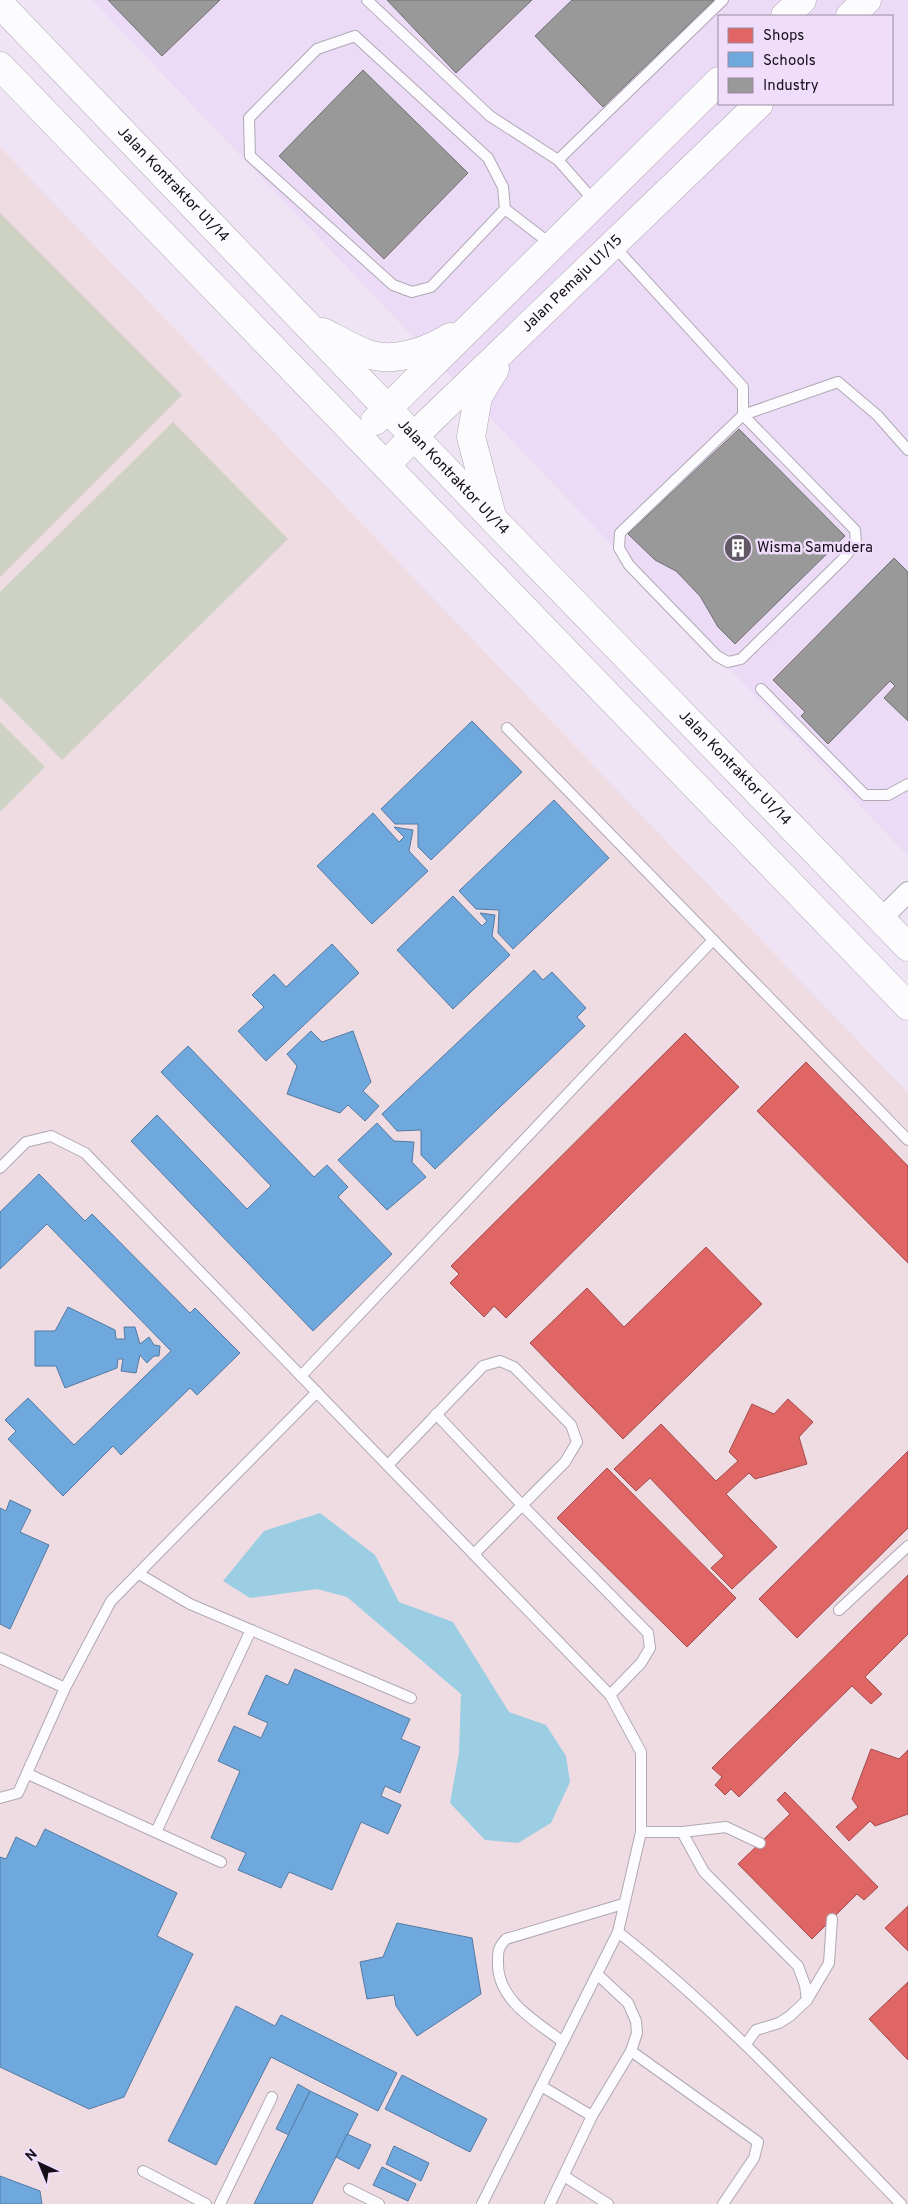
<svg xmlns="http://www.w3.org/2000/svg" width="908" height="2204" font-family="Overpass,sans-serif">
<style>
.built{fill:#ecdbf6;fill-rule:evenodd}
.education{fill:#efdbe2}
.green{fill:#cdd2c5}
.water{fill:#9bcde3}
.shops{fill:#e06666;stroke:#a34c4f}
.schools{fill:#6fa8dc;stroke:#547aa2}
.industry{fill:#999;stroke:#717073}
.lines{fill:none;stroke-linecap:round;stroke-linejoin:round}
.lane-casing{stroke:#b0a8b5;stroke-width:12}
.street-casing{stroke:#b0a8b5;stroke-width:22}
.secondary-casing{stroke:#b0a8b5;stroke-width:29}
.lane{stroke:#fcfbfd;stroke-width:10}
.street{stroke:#fcfbfd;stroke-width:20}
.secondary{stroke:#fcfbfd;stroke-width:28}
.labels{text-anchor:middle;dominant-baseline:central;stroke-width:5;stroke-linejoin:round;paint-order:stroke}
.street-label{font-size:15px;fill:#150f19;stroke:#f0ddfb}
.poi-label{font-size:15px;fill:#150f19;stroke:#f0ddfb;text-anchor:start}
</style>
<rect width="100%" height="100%" fill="#eee4f4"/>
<path class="built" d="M 92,0 L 908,0 L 908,856 ZM 719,16 L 892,16 L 892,104 L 719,104 Z"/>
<path class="education" d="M 0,147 L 908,1093 L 908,2204 L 0,2204 Z"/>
<g class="green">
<path d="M 0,213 L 182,395 L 0,577 Z"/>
<path d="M 173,422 L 288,539 L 62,760 L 0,697 L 0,592 Z"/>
<path d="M 0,722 L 45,767 L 0,812 Z"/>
</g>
<path class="water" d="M 320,1513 L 375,1555 L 399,1602 L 453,1622 L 509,1712 L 546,1725 L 566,1756 L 570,1782 L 551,1823 L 518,1843 L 485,1840 L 450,1803 L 459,1753 L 461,1694 L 347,1597 L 317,1589 L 250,1598 L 223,1581 L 264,1531 Z"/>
<g class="shops">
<path d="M 685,1033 L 739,1087 L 506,1318 L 494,1306 L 484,1317 L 450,1283 L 459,1274 L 451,1266 Z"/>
<path d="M 806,1062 L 908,1166 L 908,1263 L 757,1111 Z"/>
<path d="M 706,1247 L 762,1304 L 623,1439 L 530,1343 L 587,1288 L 624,1327 Z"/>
<path d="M 788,1399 L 813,1422 L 799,1437 L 807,1464 L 755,1479 L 749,1473 L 726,1494 L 777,1547 L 732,1589 L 711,1568 L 724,1556 L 650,1478 L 636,1491 L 614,1469 L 661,1424 L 716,1481 L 738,1461 L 729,1452 L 752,1404 L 774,1414 Z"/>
<path d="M 908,1451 L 908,1528 L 797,1638 L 759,1599 Z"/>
<path d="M 607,1468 L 736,1598 L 687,1647 L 557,1518 Z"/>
<path d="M 908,1575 L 908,1634 L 865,1677 L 882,1694 L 871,1704 L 852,1686 L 739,1797 L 731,1789 L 725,1795 L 715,1785 L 722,1777 L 712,1768 Z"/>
<path d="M 871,1749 L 899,1759 L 908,1750 L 908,1814 L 875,1826 L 870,1821 L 849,1841 L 836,1827 L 858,1807 L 852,1799 Z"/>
<path d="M 785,1792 L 878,1887 L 864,1900 L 857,1894 L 812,1939 L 738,1864 L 790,1814 L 777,1800 Z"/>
<path d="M 908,1906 L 908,1951 L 885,1928 Z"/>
<path d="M 908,1982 L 908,2060 L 869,2019 Z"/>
</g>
<g class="schools">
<path d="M 472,721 L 522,772 L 431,860 L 418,847 L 418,824 L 395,824 L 381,809 Z"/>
<path d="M 554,800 L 609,858 L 513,949 L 498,933 L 499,910 L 476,909 L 459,891 Z"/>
<path d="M 373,813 L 399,842 L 404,837 L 394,827 L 413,830 L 409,851 L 428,871 L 372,924 L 317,866 Z"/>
<path d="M 453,896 L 482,926 L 487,921 L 480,913 L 495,915 L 492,936 L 510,955 L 453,1009 L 397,950 Z"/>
<path d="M 332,944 L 359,973 L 266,1061 L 238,1031 L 264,1007 L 252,995 L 274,974 L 286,987 Z"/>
<path d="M 534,970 L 543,980 L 552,972 L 586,1008 L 577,1017 L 585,1026 L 435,1169 L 421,1155 L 421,1130 L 397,1131 L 382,1114 Z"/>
<path d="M 311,1031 L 322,1042 L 353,1031 L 371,1082 L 363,1091 L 379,1106 L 365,1121 L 348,1105 L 340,1113 L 287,1094 L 297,1066 L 287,1054 Z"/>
<path d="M 188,1046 L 314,1177 L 327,1165 L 348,1187 L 338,1197 L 392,1254 L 313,1331 L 131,1141 L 157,1115 L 247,1209 L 271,1186 L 161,1072 Z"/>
<path d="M 377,1123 L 394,1141 L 414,1142 L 412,1162 L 426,1177 L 387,1210 L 338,1160 Z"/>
<path d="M 39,1174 L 85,1221 L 92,1214 L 190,1313 L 195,1308 L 240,1353 L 197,1395 L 190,1388 L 121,1455 L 113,1446 L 63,1496 L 8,1439 L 16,1431 L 5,1420 L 28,1398 L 74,1445 L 171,1351 L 47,1224 L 0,1269 L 0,1212 Z"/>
<path d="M 68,1307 L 115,1330 L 116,1339 L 125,1339 L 124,1327 L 135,1327 L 140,1344 L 149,1337 L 154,1345 L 160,1346 L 159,1356 L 154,1356 L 147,1363 L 140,1355 L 136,1373 L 121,1371 L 123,1359 L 118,1359 L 117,1368 L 65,1388 L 56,1366 L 35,1366 L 35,1331 L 55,1331 Z"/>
<path d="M 10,1500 L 31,1510 L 20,1532 L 49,1545 L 10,1629 L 0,1624 L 0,1508 L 6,1511 Z"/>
<path d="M 295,1669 L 410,1719 L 401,1739 L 420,1747 L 400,1793 L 385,1786 L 381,1796 L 401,1805 L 388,1834 L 361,1822 L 332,1890 L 289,1872 L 281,1888 L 238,1870 L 246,1853 L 211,1838 L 240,1771 L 218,1761 L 234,1726 L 261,1738 L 268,1723 L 248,1714 L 266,1675 L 288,1685 Z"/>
<path d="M 45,1829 L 177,1893 L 157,1936 L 193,1954 L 124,2097 L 89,2109 L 0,2067 L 0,1857 L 6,1859 L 16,1837 L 36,1847 Z"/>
<path d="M 397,1923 L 472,1938 L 481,1994 L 417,2036 L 396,2006 L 394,1995 L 367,1999 L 360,1962 L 383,1957 Z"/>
<path d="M 236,2006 L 275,2026 L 281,2015 L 397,2073 L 378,2111 L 271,2057 L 216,2165 L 168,2141 Z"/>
<path d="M 402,2075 L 487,2119 L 470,2152 L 385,2109 Z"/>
<path d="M 298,2084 L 310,2091 L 289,2135 L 276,2129 Z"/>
<path d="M 310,2091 L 358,2114 L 312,2204 L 254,2204 Z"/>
<path d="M 347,2134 L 371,2145 L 359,2169 L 336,2157 Z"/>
<path d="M 394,2146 L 429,2163 L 421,2181 L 386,2164 Z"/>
<path d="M 382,2167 L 416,2184 L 408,2201 L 373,2185 Z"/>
<path d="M 0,2176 L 40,2191 L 42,2204 L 0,2204 Z"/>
</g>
<g class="industry">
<path d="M 108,0 L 220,0 L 162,56 Z"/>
<path d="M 387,0 L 532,0 L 456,73 Z"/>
<path d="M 572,0 L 714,0 L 603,107 L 535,36 Z"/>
<path d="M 363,70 L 468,173 L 384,259 L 279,156 Z"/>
<path d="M 739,429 L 845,536 L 735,644 L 718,627 L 700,596 L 676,571 L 655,560 L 628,534 Z"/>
<path d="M 894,558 L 908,572 L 908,721 L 884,698 L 895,686 L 890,681 L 828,744 L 801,716 L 805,712 L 773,680 Z"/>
</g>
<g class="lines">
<defs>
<g id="lane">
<path d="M 367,0 L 490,116 L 558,160 L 595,202"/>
<path d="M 558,160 L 723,0"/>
<path d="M 505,209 L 431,287 L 412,292 L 393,285 L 250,156 L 249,118 L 317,49 L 355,36 L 488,158 L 503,187 L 505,209 L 552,245"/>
<path d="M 614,246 L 743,387 L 743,415 L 855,530 L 856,543 L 842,560 L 741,659 L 728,662 L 717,656 L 629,565 L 619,548 L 620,533 L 743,415 L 838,382 L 877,415 L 908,450"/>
<path d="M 761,689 L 865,795 L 888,795 L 908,784"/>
<path d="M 507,728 L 908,1140"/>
<path d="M 0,1168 L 26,1142 L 51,1136 L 85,1153 L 610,1695 L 641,1752 L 641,1832 L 618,1932 L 482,2204"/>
<path d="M 301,1376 L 713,940"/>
<path d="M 436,1414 L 522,1505 L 648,1633 L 650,1648 L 641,1663 L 610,1695"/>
<path d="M 388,1465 L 483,1366 L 500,1361 L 514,1367 L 571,1425 L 577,1442 L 565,1462 L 474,1554"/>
<path d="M 139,1574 L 190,1604 L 411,1698"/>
<path d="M 839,1610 L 908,1546"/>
<path d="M 0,1658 L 65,1688"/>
<path d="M 28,1774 L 221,1862"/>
<path d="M 0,1798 L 18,1793 L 65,1688 L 111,1601 L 317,1392"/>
<path d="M 156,1832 L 251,1630"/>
<path d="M 641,1832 L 682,1832 L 704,1872 L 798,1966 L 805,1985 L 807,2000 L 790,2016 L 779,2023 L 756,2030 L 746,2044"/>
<path d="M 682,1832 L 726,1827 L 760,1843"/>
<path d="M 618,1932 C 721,2013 810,2110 901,2204"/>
<path d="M 807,2000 L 829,1963 L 832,1919"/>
<path d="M 563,2042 C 537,2022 498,2001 498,1964 C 498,1952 497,1949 506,1939 L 623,1904"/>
<path d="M 631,2051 L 758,2142 L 754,2158 L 723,2204"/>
<path d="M 541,2086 L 592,2116"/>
<path d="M 143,2171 L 206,2204"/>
<path d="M 564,2176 L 608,2204"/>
<path d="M 349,2189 L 379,2204"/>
<path d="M 220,2204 L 272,2097"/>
<path d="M 550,2204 L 592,2116 L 631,2051 L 637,2033 L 636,2021 L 628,2003 L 597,1974"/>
</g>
<path id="street" d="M 881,919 L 908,892"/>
<g id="secondary">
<path id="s1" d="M 0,4 L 493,519 L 908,947"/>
<path d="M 785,16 L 802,0"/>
<path d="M 850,16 L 867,0"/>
<path d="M 0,66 L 908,1006"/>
<path d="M 323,332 C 337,339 353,349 368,354 C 394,363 428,351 450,337"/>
<path d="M 375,421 L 719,81"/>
<path id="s2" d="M 386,465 L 414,436 L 759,104"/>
<path d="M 492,516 L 471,437 L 478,397 L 495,369"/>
</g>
</defs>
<use href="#lane" class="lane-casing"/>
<use href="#street" class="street-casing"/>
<use href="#secondary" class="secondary-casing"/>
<use href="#lane" class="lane"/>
<use href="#street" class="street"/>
<use href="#secondary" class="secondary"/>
</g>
<defs>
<symbol id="building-disc" viewBox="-11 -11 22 22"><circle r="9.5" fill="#615a66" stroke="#f0ddfb"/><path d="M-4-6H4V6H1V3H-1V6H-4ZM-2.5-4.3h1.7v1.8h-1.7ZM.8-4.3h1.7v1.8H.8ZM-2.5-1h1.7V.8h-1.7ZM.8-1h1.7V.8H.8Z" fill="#fff"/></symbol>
</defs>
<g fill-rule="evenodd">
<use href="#building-disc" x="722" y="532" width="32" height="32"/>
</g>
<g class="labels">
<g class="street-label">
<text stroke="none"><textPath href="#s1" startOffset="250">Jalan Kontraktor U1/14</textPath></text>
<text stroke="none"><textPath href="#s2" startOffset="260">Jalan Pemaju U1/15</textPath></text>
<text stroke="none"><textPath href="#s1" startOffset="655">Jalan Kontraktor U1/14</textPath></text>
<text stroke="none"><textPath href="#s1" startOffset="1060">Jalan Kontraktor U1/14</textPath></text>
</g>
<g class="poi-label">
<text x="757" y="548">Wisma Samudera</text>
</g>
</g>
<rect x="718" y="15" width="175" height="90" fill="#f0ddfb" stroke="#988ba1"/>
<rect x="728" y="28" width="25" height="15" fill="#e06666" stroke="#988ba1"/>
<text x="763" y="40" font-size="15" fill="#150f19">Shops</text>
<rect x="728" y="52" width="25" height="15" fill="#6fa8dc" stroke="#988ba1"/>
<text x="763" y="65" font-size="15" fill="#150f19">Schools</text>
<rect x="728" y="78" width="25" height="15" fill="#999999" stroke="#988ba1"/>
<text x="763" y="90" font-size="15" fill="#150f19">Industry</text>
<g transform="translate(40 2164) rotate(316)" stroke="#f0ddfb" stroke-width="4" paint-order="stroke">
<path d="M0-4L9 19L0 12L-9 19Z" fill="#150f19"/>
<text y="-8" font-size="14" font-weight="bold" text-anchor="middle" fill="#150f19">N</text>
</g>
</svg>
